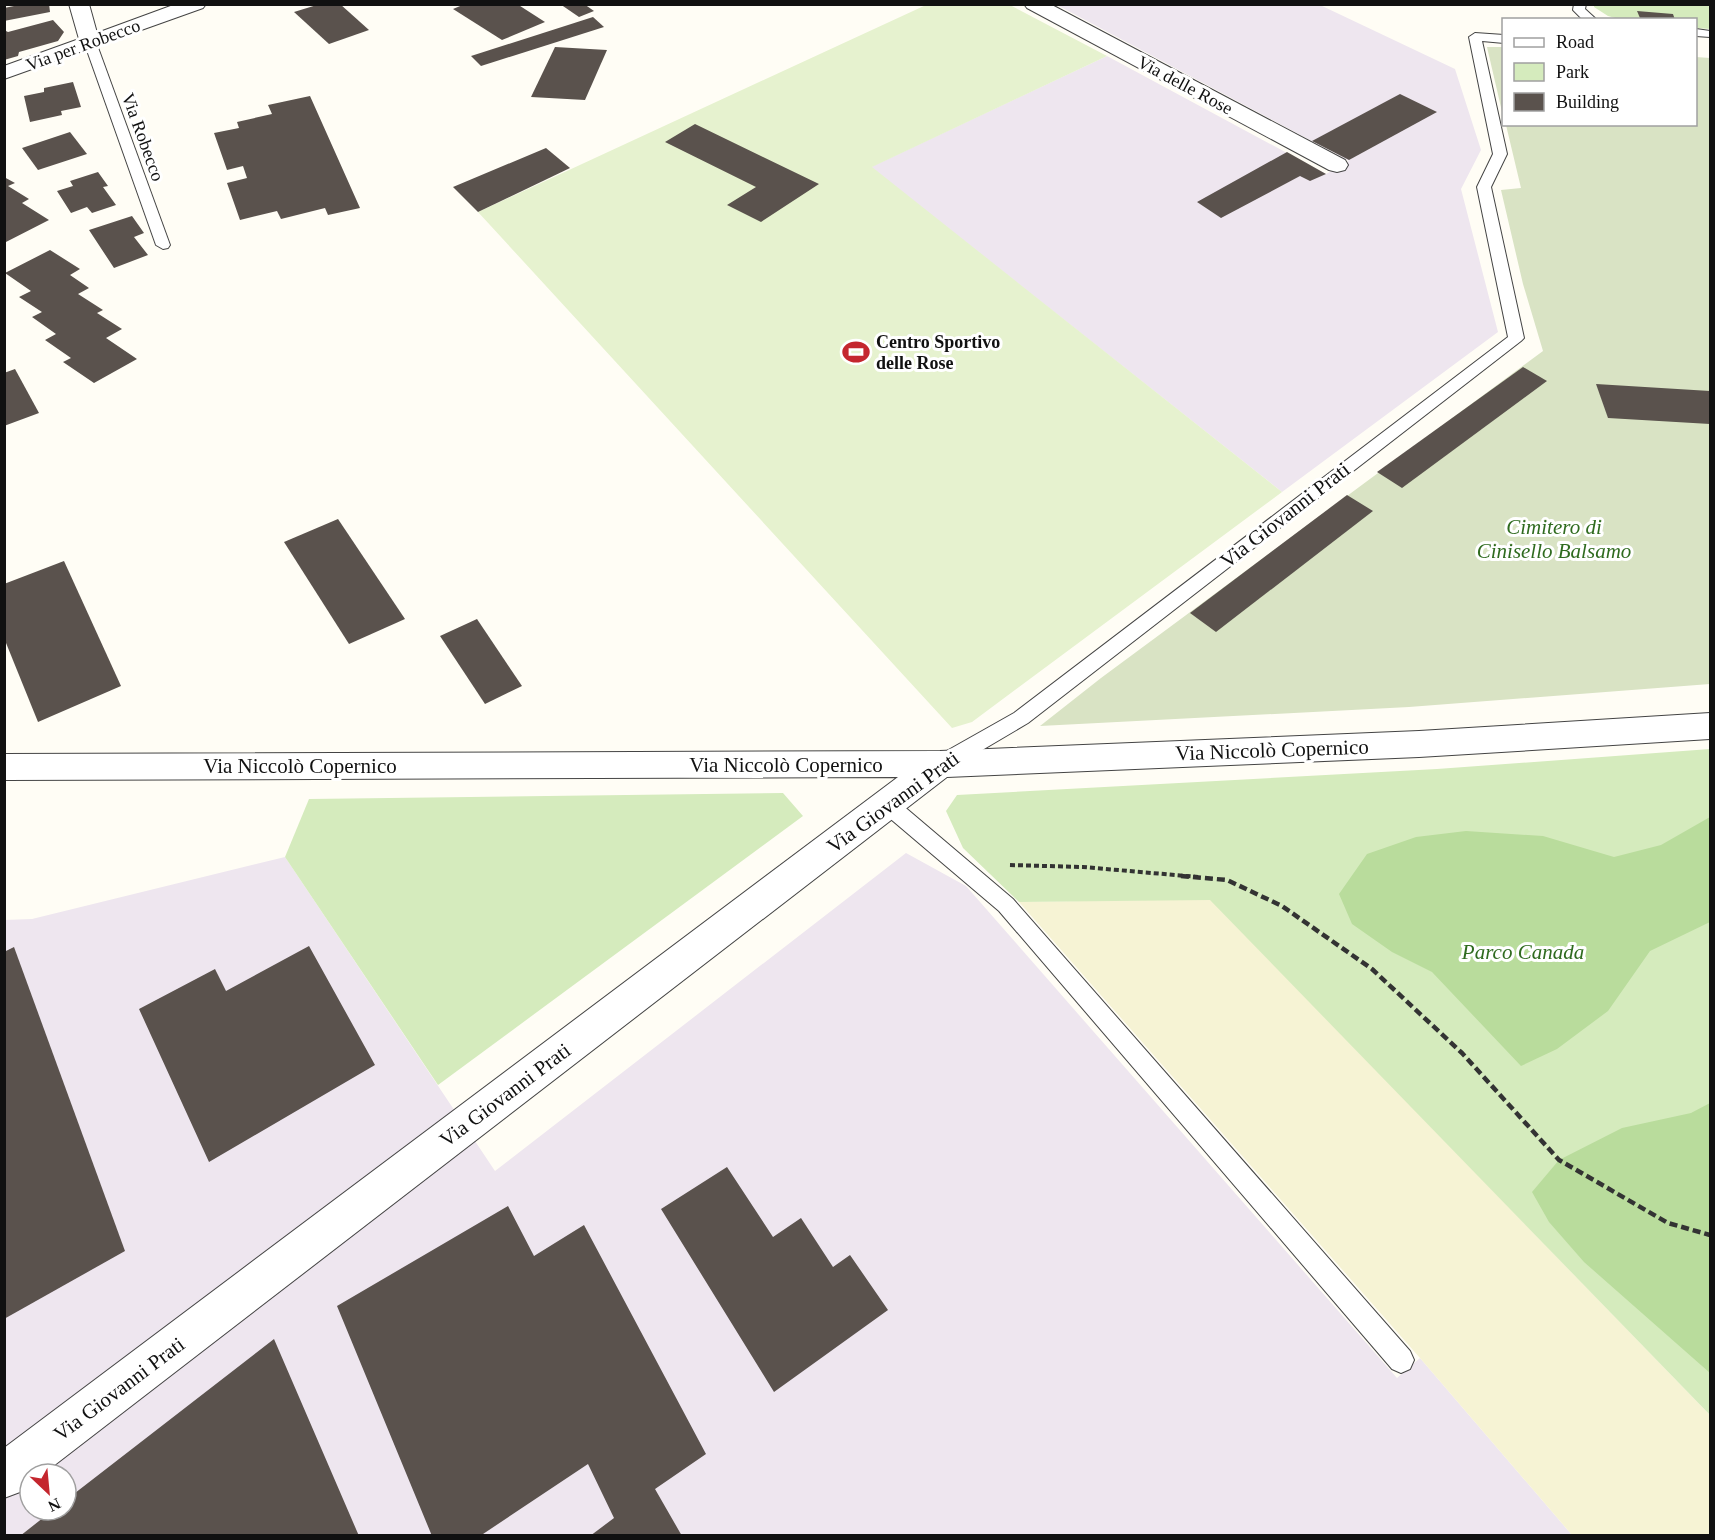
<svg xmlns="http://www.w3.org/2000/svg" width="1715" height="1540" font-family="'Times New Roman',serif">
<style>
.industrial{fill:#eee6ef;fill-rule:evenodd}
.farmland{fill:#f6f3d4}
.green{fill:#d5ebbd}
.forest{fill:#b9dc9c}
.cemetery{fill:#d9e3c4}
.pitch{fill:#e6f2cf}
.building{fill:#5a524d}
.lines{fill:none;stroke-linecap:round;stroke-linejoin:round}
.service-casing{stroke:#444;stroke-width:2}
.minor-casing{stroke:#444;stroke-width:2}
.path-far1{stroke:#333;stroke-width:4;stroke-dasharray:5 3;stroke-linecap:butt}
.path{stroke:#333;stroke-width:4.5;stroke-dasharray:8 4;stroke-linecap:butt}
.service{fill:#fff;fill-rule:evenodd}
.minor{fill:#fff;fill-rule:evenodd}
.labels{text-anchor:middle;dominant-baseline:central;stroke-width:6;stroke-linejoin:round;paint-order:stroke}
.far-street-label{font-size:18px;fill:#111;stroke:#fff}
.far-poi-label{font-size:18px;font-weight:bold;fill:#111;stroke:#fff;text-anchor:start}
.street-label{font-size:21px;fill:#111;stroke:#fff}
.park-label{font-size:21px;font-style:italic;fill:#2f6b1f;stroke:#fff}
</style>
<rect width="100%" height="100%" fill="#fffdf5"/>
<g class="industrial">
<path d="M 1057,5 L 1320,5 L 1455,69 L 1481,150 L 1461,189 L 1498,332 L 1282,492 L 871,167 L 1107,56 L 1326,174 L 1349,161 Z"/>
<path d="M 906,853 L 966,886 L 1397,1378 L 1420,1358 L 1572,1535 L 5,1535 L 4,920 L 32,919 L 285,857 L 495,1171 ZM 30,1474 L 66,1474 L 66,1510 L 30,1510 Z"/>
</g>
<path class="farmland" d="M 1210,899 L 1710,1415 L 1710,1535 L 1572,1535 L 1420,1358 L 1019,902 Z"/>
<g class="green">
<path d="M 1594,4 L 1710,5 L 1710,29 L 1696,28 L 1696,20 L 1619,19 L 1608,16 L 1594,7 Z"/>
<path d="M 1710,749 L 1710,1415 L 1210,900 L 1019,902 L 963,848 L 946,811 L 957,795 L 1437,769 Z"/>
<path d="M 783,793 L 803,816 L 438,1085 L 285,857 L 309,799 Z"/>
</g>
<g class="forest">
<path d="M 1710,817 L 1710,922 L 1650,951 L 1608,1011 L 1557,1049 L 1521,1066 L 1432,972 L 1392,952 L 1352,924 L 1339,894 L 1367,854 L 1416,837 L 1466,831 L 1543,836 L 1614,857 L 1661,845 Z"/>
<path d="M 1710,1103 L 1710,1373 L 1584,1262 L 1549,1222 L 1532,1192 L 1559,1160 L 1622,1128 L 1691,1113 Z"/>
</g>
<g class="cemetery">
<path d="M 1487,47 L 1503,47 L 1503,116 Z"/>
<path d="M 1696,57 L 1710,58 L 1710,684 L 1409,707 L 1040,726 L 1101,678 L 1543,351 L 1523,284 L 1501,190 L 1521,188 L 1506,125 L 1696,124 Z"/>
</g>
<path class="pitch" d="M 926,5 L 1010,5 L 1107,56 L 872,167 L 1282,492 L 972,722 L 952,728 L 478,212 Z"/>
<g class="building">
<path d="M 24,4 L 49,4 L 50,12 L 4,21 L 4,8 Z"/>
<path d="M 320,4 L 340,4 L 369,30 L 329,44 L 294,12 Z"/>
<path d="M 465,4 L 517,4 L 545,22 L 502,40 L 453,9 Z"/>
<path d="M 560,4 L 584,4 L 594,11 L 579,17 Z"/>
<path d="M 1637,11 L 1673,14 L 1675,20 L 1640,18 Z"/>
<path d="M 593,17 L 604,27 L 481,66 L 471,56 Z"/>
<path d="M 53,20 L 64,32 L 58,41 L 19,52 L 18,56 L 4,60 L 4,30 L 8,32 Z"/>
<path d="M 555,47 L 607,50 L 585,100 L 531,97 Z"/>
<path d="M 73,82 L 81,107 L 61,111 L 62,115 L 30,122 L 24,96 L 44,92 L 44,88 Z"/>
<path d="M 1400,94 L 1437,112 L 1349,160 L 1312,141 Z"/>
<path d="M 310,96 L 360,208 L 328,215 L 325,208 L 281,219 L 277,211 L 240,220 L 227,183 L 247,178 L 243,166 L 227,170 L 214,133 L 239,128 L 237,122 L 272,114 L 268,105 Z"/>
<path d="M 695,124 L 819,184 L 761,222 L 727,205 L 756,187 L 665,142 Z"/>
<path d="M 70,132 L 87,154 L 38,170 L 22,148 Z"/>
<path d="M 546,148 L 570,168 L 478,212 L 453,187 Z"/>
<path d="M 1287,152 L 1326,174 L 1310,181 L 1300,176 L 1221,218 L 1197,202 Z"/>
<path d="M 98,172 L 108,186 L 103,187 L 116,205 L 92,213 L 87,207 L 71,213 L 57,191 L 73,186 L 70,181 Z"/>
<path d="M 4,177 L 15,183 L 8,186 L 29,199 L 22,203 L 49,220 L 4,243 Z"/>
<path d="M 132,216 L 144,233 L 134,237 L 148,255 L 114,268 L 89,230 Z"/>
<path d="M 50,250 L 80,269 L 70,275 L 89,288 L 78,294 L 103,310 L 97,313 L 122,329 L 106,338 L 137,359 L 94,383 L 63,362 L 71,358 L 45,340 L 56,334 L 32,317 L 42,312 L 19,297 L 31,291 L 5,273 Z"/>
<path d="M 1523,367 L 1547,381 L 1402,488 L 1377,472 Z"/>
<path d="M 15,369 L 39,413 L 4,426 L 4,373 Z"/>
<path d="M 1596,384 L 1710,391 L 1710,424 L 1608,418 Z"/>
<path d="M 1347,495 L 1373,511 L 1216,632 L 1190,613 Z"/>
<path d="M 338,519 L 405,619 L 349,644 L 284,542 Z"/>
<path d="M 64,561 L 121,686 L 38,722 L 4,638 L 4,584 Z"/>
<path d="M 477,619 L 522,686 L 485,704 L 440,636 Z"/>
<path d="M 309,946 L 375,1065 L 209,1162 L 139,1009 L 215,969 L 226,991 Z"/>
<path d="M 14,947 L 125,1251 L 4,1319 L 4,952 Z"/>
<path d="M 727,1167 L 773,1237 L 801,1218 L 833,1267 L 850,1255 L 888,1310 L 774,1392 L 661,1209 Z"/>
<path d="M 508,1206 L 534,1256 L 584,1225 L 706,1454 L 655,1489 L 682,1536 L 590,1536 L 614,1518 L 588,1464 L 480,1536 L 432,1536 L 337,1306 Z"/>
<path d="M 274,1339 L 359,1536 L 20,1536 L 53,1510 L 66,1510 L 66,1500 Z"/>
</g>
<g class="lines">
<defs>
<g id="service">
<path d="M 1574,4 L 1586,4 L 1585,9 L 1597,20 L 1583,20 L 1573,10 Z"/>
<path d="M 1696,29 L 1710,31 L 1710,37 L 1696,36 Z"/>
<path d="M 1475,33 L 1504,35 L 1504,43 L 1482,41 L 1507,154 L 1491,187 L 1524,338 L 1521,341 L 1028,723 L 950,769 L 943,771 L 936,769 L 933,763 L 936,757 L 1014,713 L 1508,337 L 1477,187 L 1493,154 L 1469,37 Z"/>
<path d="M 90,38 L 96,42 L 170,245 L 168,248 L 163,249 L 156,245 L 84,42 Z"/>
<path d="M 887,796 L 894,798 L 1013,899 L 1410,1351 L 1414,1360 L 1410,1369 L 1401,1373 L 1392,1369 L 999,911 L 880,810 L 877,804 L 880,798 Z"/>
</g>
<g id="minor">
<path d="M 69,4 L 89,4 L 97,33 L 176,4 L 206,4 L 203,8 L 4,79 L 4,66 L 79,39 Z"/>
<path d="M 1024,4 L 1050,4 L 1345,160 L 1348,165 L 1345,170 L 1337,172 L 1329,170 L 1027,8 Z"/>
<path d="M 1710,713 L 1710,739 L 1419,757 L 947,777 L 43,1474 L 30,1474 L 30,1484 L 20,1492 L 4,1498 L 4,1448 L 898,777 L 4,780 L 4,754 L 940,751 L 1419,731 Z"/>
</g>
</defs>
<use href="#service" class="service-casing"/>
<use href="#minor" class="minor-casing"/>
<path class="path-far1" d="M 1010,865 L 1083,867 L 1198,877"/>
<path class="path" d="M 1181,876 L 1227,880 L 1282,906 L 1372,969 L 1462,1053 L 1559,1160 L 1668,1223 L 1710,1235"/>
<use href="#service" class="service"/>
<use href="#minor" class="minor"/>
</g>
<defs>
<symbol id="stadium-bare" viewBox="-9 -9 18 18"><path d="M0-5a6.5 5 0 1 0 0 10a6.5 5 0 1 0 0-10ZM-3.5-1.8h7v3.6h-7Z" fill="#c4262e" stroke="#fff" stroke-width="2.5" paint-order="stroke"/></symbol>
</defs>
<g fill-rule="evenodd">
<use href="#stadium-bare" x="837" y="333" width="38" height="38"/>
</g>
<g class="labels">
<g class="far-street-label">
<text transform="translate(83 45) rotate(-20)">Via per Robecco</text>
<text transform="translate(1185 85) rotate(28)">Via delle Rose</text>
<text transform="translate(143 137) rotate(70)">Via Robecco</text>
</g>
<g class="far-poi-label">
<text x="876" y="342">Centro Sportivo<tspan x="876" dy="21">delle Rose</tspan></text>
</g>
<g class="street-label">
<text transform="translate(1285 515) rotate(-38)">Via Giovanni Prati</text>
<text transform="translate(1272 750) rotate(-2)">Via Niccolò Copernico</text>
<text x="786" y="765">Via Niccolò Copernico</text>
<text x="300" y="766">Via Niccolò Copernico</text>
<text transform="translate(893 802) rotate(-36)">Via Giovanni Prati</text>
<text transform="translate(505 1095) rotate(-37)">Via Giovanni Prati</text>
<text transform="translate(119 1389) rotate(-37)">Via Giovanni Prati</text>
</g>
<g class="park-label">
<text x="1554" y="527">Cimitero di<tspan x="1554" dy="24">Cinisello Balsamo</tspan></text>
<text x="1523" y="952">Parco Canada</text>
</g>
</g>
<rect width="1715" height="1540" fill="none" stroke="#111111" stroke-width="12"/>
<rect x="1502" y="18" width="195" height="108" fill="#ffffff" stroke="#a0a0a0" stroke-width="1.5"/>
<rect x="1514" y="38" width="30" height="9" fill="#ffffff" stroke="#a0a0a0" stroke-width="1.5"/>
<text x="1556" y="48" font-size="18" fill="#111111">Road</text>
<rect x="1514" y="63" width="30" height="18" fill="#d5ebbd" stroke="#a0a0a0" stroke-width="1.5"/>
<text x="1556" y="78" font-size="18" fill="#111111">Park</text>
<rect x="1514" y="93" width="30" height="18" fill="#5a524d" stroke="#a0a0a0" stroke-width="1.5"/>
<text x="1556" y="108" font-size="18" fill="#111111">Building</text>
<g transform="translate(48 1492) rotate(154)"><circle r="28" fill="#ffffff" stroke="#a0a0a0" stroke-width="1.5"/>
<path d="M0-4.5L10 22L0 15L-10 22Z" fill="#c4262e"/>
<text y="-9" font-size="16" font-weight="bold" text-anchor="middle" fill="#111111">N</text>
</g>
</svg>
